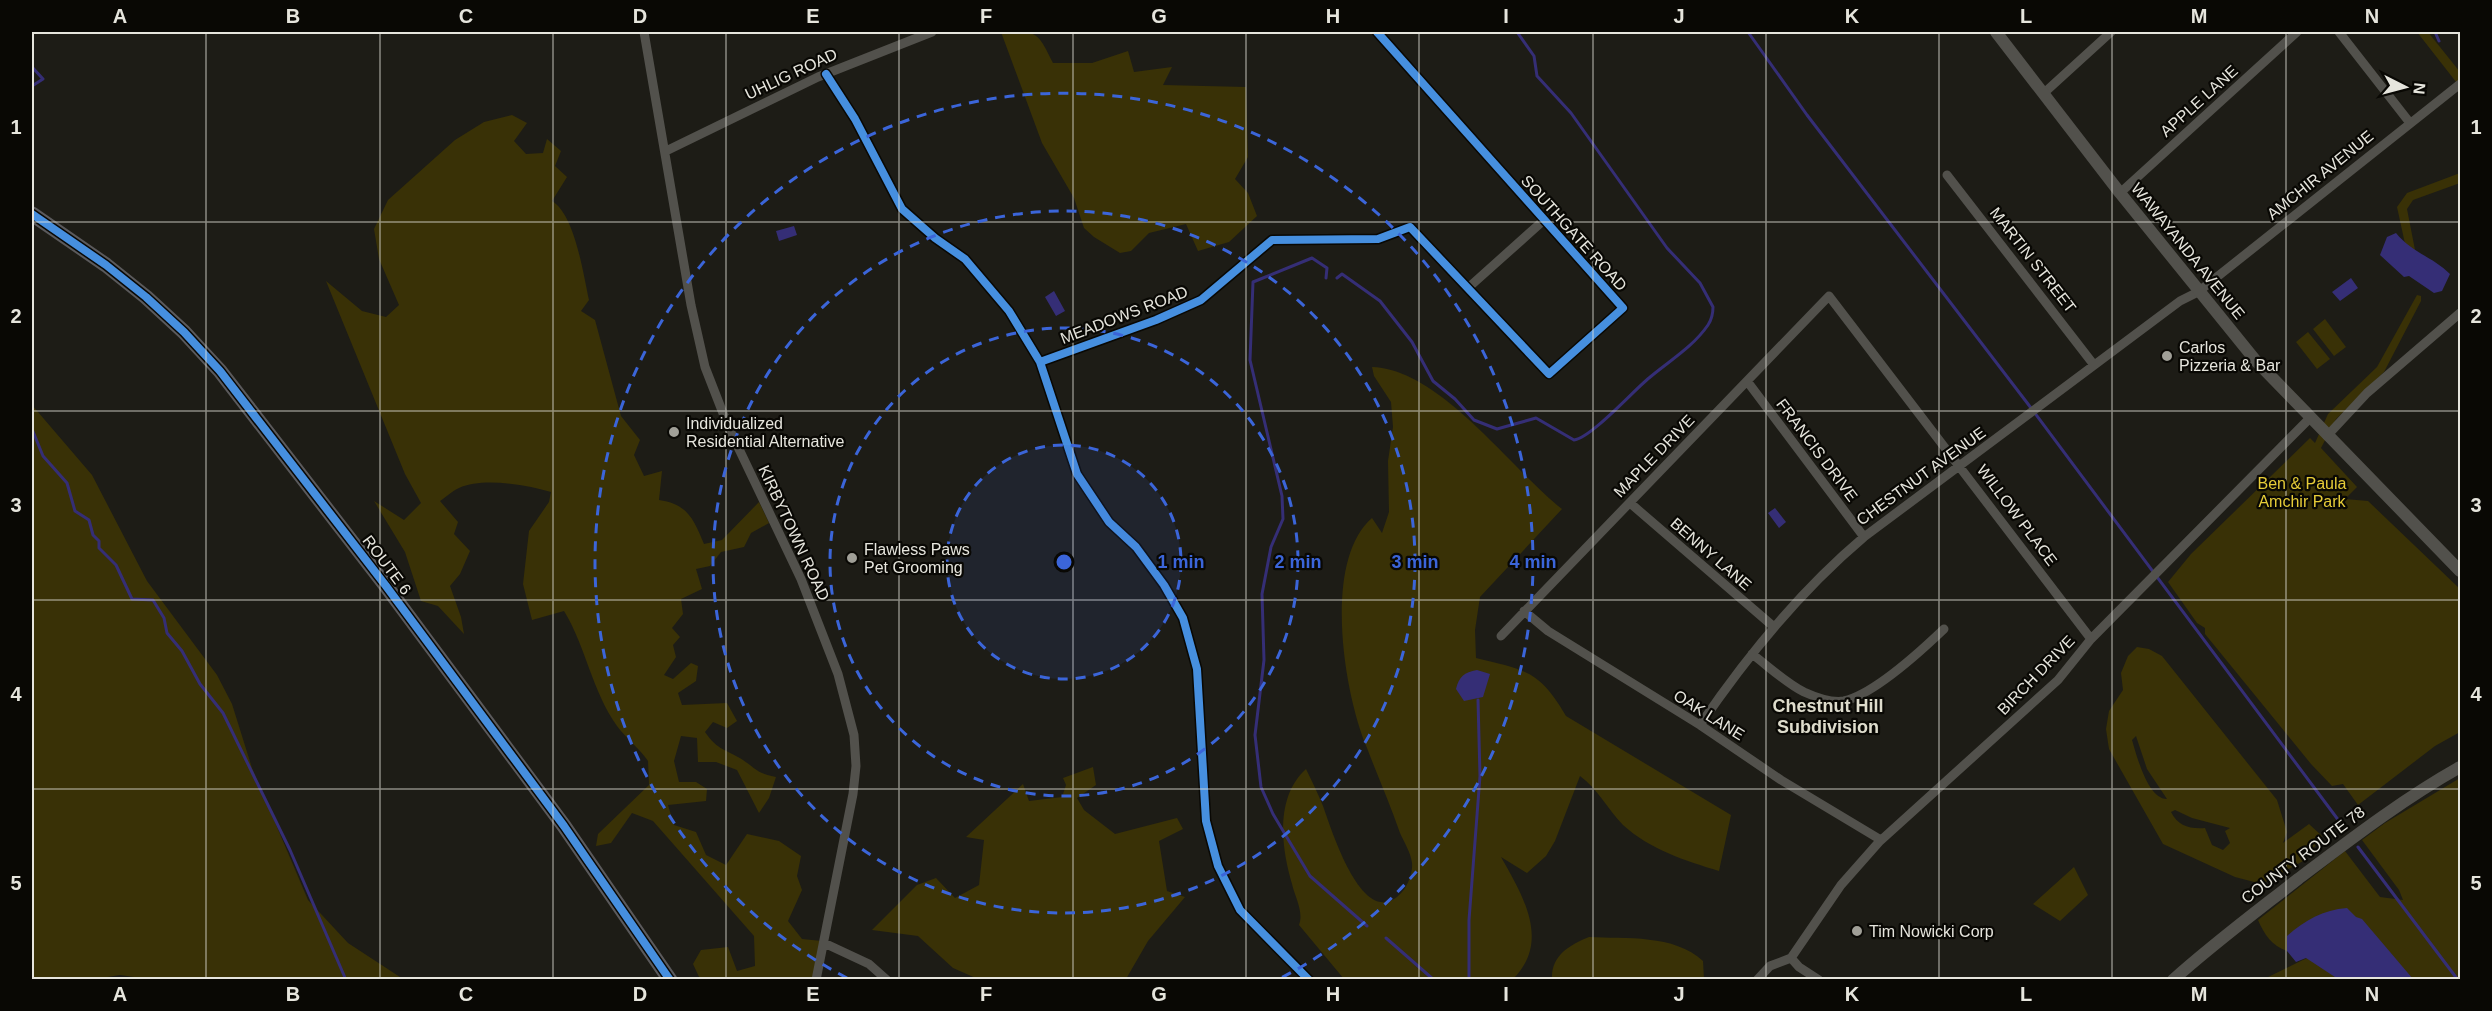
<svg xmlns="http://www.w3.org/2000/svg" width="2492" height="1011" font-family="Helvetica,sans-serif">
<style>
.green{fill:#393106;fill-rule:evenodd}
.water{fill:#352e76}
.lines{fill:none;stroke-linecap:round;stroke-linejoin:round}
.stream{stroke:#352e76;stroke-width:3}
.minor{stroke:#52514c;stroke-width:9}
.tertiary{stroke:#52514c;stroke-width:12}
.primary{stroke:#5b5a5c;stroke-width:15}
.cycleway-casing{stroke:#090804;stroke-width:11}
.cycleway{stroke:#468fdf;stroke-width:8}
.grid{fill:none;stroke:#e6e5dd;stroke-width:1.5;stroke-opacity:0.55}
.ring{fill:none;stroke:#3b65d9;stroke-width:3;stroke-dasharray:10 8}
.poi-dot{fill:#a09f97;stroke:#090804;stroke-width:2}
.labels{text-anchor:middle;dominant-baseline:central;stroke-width:4.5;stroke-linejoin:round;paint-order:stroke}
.street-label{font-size:16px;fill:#e6e5dd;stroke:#090804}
.poi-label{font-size:16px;fill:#e6e5dd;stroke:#090804;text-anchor:start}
.park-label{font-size:16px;fill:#e6cc38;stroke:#090804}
.neighbourhood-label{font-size:18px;font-weight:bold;fill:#dedccc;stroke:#090804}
.centre{fill:#3b65d9;stroke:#090804;stroke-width:3}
.ring-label{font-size:18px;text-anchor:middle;font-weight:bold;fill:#3b65d9;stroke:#090804;stroke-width:4.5;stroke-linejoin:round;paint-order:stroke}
.neatline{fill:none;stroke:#e6e5dd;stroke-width:2}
.grid-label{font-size:20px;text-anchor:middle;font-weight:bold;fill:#e6e5dd}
</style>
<rect width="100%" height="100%" fill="#1d1c16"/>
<!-- green -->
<path class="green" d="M1001,32C1037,31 1037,30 1053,63H1092L1128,51L1134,72L1172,67L1163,85L1246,87L1248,157L1235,179L1248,193L1257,216L1229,242L1198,251L1186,224L1149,233L1131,251L1120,253L1094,237L1084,228L1074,198L1042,143Z
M2417,32H2428L2460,72V87Z
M512,115L527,123L514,141L526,154L543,153L547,139L561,151L555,166L567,177L552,201C575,215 583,273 589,300L581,311L595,320L621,416L640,440L634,455L644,476L662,471L659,500C688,504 694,520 704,544L722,540L759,502L769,523L751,533L744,547L721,552L710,566L696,569L702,589L681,599L683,614L672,628L680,637L673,645L676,657L664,675L673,679L691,663L698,666L696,681L678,693L682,705L727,703L737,721L727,728L713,722L705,732C718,751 726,749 743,760C759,771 755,772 776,777L769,798L759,813L737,770L716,762H698L697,738L681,736L674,761L679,782H696L707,789L706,801L668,805L674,825L696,832L706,855L726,865L747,834L779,841L801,856L797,876L802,890L788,921L802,939L822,941L813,979H700L693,964L701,950L728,947L737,971L755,966L754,936L653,821L632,813L611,843L596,846L598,834L649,785L648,761C639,748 626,738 617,726C592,691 586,647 564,611L532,620L523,584L529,531L549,502L551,492C526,485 483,477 459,488C452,491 446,497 440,501L458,522L454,534L470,551L460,574L450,586L461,617L464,634L438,606L421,601L405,552L374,501L404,520L421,503L405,474L326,281L362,311L386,317L399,305L379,259L374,229L388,200L455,140L484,122Z
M2460,173V183L2413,200L2407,209L2417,260L2409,262L2397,207L2407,193Z
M2417,295L2421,296V301L2384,372L2336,419L2321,448L2357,487L2345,499L2368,501L2460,589V732L2435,746L2358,805L2343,784L2332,786L2311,764L2205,634V628L2197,623L2168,582L2191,554L2310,438L2315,443L2328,414L2377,367Z
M2325,319L2346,347L2334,356L2313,329Z
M2308,332L2330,359L2317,369L2296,342Z
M1372,367C1440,369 1510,468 1562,509L1480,597L1475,630L1476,658C1525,670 1539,670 1566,716L1731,815L1719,871C1686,861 1649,849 1623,825C1608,810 1598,789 1580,776L1555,841L1546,856L1527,873L1501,857C1523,896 1551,941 1513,979H1344L1299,925C1304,912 1295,897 1292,884C1281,847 1275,797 1306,769C1312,781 1318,794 1323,806C1332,831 1364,935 1402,892C1408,885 1413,872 1412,863C1411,853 1404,842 1400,833C1390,804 1378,777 1367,748C1344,694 1322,561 1372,518L1382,533L1389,512L1388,461L1393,427L1391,402L1374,376Z
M32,405L92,475L147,581L217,675L232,704L252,768L308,900L348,943L403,979L155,980L120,975L95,979H32Z
M2137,647L2149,649L2162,656L2277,800L2287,832L2283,843L2309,824L2322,836L2305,860L2262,884L2235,877L2163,844L2109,749L2106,729L2109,711L2123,690L2121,673L2128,656ZM2136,736L2147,769L2167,799C2148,799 2137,757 2132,740ZM2175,810L2192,818L2230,828L2225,831L2230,843L2223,850L2212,845L2205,828C2189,829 2178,826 2171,812Z
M1093,767L1096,785L1077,798L1084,810L1115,834L1177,818L1183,829L1159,841L1167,891L1185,897L1148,941L1126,979H978L953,968L918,936L872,930L917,885L936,878L955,898L979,885L984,840L966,837L1023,784L1029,801L1062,797L1066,785L1063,778Z
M2460,778V979H2264L2313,955L2287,936V951C2272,946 2264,934 2258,920L2345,851L2380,897L2403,900L2399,890L2362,840L2385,823Z
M2074,867L2088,895L2060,921L2033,904Z
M1589,937C1626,939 1674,934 1703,961L1704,979H1552C1551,956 1569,945 1589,937Z"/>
<!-- water -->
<path class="water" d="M794,226L797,235L779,241L776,231Z
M2396,233C2411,252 2433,257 2450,274L2442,291L2434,293L2409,276L2404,277L2380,255L2387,237Z
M2351,278L2358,288L2340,301L2332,292Z
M1054,291L1065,311L1056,316L1045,297Z
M1775,508L1786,522L1779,528L1768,513Z
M1477,670L1490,674L1483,697L1464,701L1456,689C1459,677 1464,672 1477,670Z
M2347,908L2356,917L2362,919L2413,979H2338L2306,958L2296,962L2287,951V936C2305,920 2323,910 2347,908Z"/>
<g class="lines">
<!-- stream -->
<path class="stream" d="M1748,32L1807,115L2028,404L2345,829
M2435,32L2439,41
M32,67L43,79L32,86
M1326,278L1327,268L1312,258L1253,282L1250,360L1282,496L1283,519L1271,547L1262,594L1264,660L1255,735L1261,787L1273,814L1310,876L1367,926
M1337,278L1342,274L1380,301L1412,342L1433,381L1455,399L1474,420L1497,429L1536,418L1574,440C1591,438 1634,390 1649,378C1669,361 1693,347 1708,325C1712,319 1713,314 1713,307L1700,283L1667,248L1571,113L1537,76L1534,56L1517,32
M32,429L43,456L67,483L75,511L89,520L93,535L99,541V548L116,565L132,599L153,600L164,618L167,633L182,651L200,684L223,713L290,850L346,980
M2358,847L2458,980
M1386,938L1434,980
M1469,980V920L1480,776L1478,700"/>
<!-- minor -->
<path class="minor" d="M644,32L691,305L705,367L728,426L801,579L838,674L854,735L856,766L853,794L816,980
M2339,32L2410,123
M826,74L855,119L902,209L935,238L965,259L1009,311L1040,362L1077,474L1109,522L1136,547L1164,585L1183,618L1197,669L1206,821L1218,866L1240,910L1309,980
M2044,93L2111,32
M666,151L818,77L932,32
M1947,175L2094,365
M2120,193L2297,32
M1468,288L1544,220
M1040,362L1156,320L1201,300L1272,240L1378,239L1410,227L1549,374L1623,308L1377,32
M1747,381L1864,537
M2327,436L2367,393L2460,313
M1630,503L1774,627
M1524,611L1548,631L1700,725L1781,780L1881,840
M1501,636L1829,296L2091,639
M1752,654C1768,666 1786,683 1804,692C1815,697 1832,703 1844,701C1874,694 1922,650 1944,629
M1700,725C1747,656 1800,591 1864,537L2180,301L2198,292L2460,84
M824,943L869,964L887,980
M1791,958L1841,885L1879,842L2058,680L2091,639L2310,418
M1791,958L1799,967L1819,980
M1757,980L1770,966L1791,958"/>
<!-- tertiary -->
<path class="tertiary" d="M1996,32L2120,193L2256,361L2460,571
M2173,980C2213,944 2256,912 2298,879C2351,839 2403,799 2460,767"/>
<!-- primary -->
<path class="primary" d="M32,214L106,265L146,297L184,332L220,371L386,586L564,826L670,980"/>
<defs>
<path id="cycleway" d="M826,74L855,119L902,209L935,238L965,259L1009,311L1040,362L1077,474L1109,522L1136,547L1164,585L1183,618L1197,669L1206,821L1218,866L1240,910L1309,980
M32,214L106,265L146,297L184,332L220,371L386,586L564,826L670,980
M1040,362L1156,320L1201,300L1272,240L1378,239L1410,227L1549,374L1623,308L1377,32"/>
</defs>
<!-- cycleway casing -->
<use href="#cycleway" class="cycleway-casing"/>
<!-- cycleway -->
<use href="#cycleway" class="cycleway"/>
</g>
<!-- grid -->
<path class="grid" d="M206,32V980M380,32V980M553,32V980M726,32V980M899,32V980M1073,32V980M1246,32V980M1419,32V980M1593,32V980M1766,32V980M1939,32V980M2112,32V980M2286,32V980M32,222H2460M32,411H2460M32,600H2460M32,789H2460"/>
<!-- distance rings -->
<circle cx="1064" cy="562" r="117" fill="#3b65d9" fill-opacity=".12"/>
<g class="ring">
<circle cx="1064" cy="562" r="117"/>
<circle cx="1064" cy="562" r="234"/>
<circle cx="1064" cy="562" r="351"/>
<path d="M847 978A469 469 0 1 1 1281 978"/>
</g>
<!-- markers -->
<g class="poi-dot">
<circle cx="2167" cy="356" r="6"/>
<circle cx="674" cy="432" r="6"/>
<circle cx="852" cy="558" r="6"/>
<circle cx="1857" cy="931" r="6"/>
</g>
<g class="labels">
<!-- street labels -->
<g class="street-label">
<text transform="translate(791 74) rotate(-25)">UHLIG ROAD</text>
<text transform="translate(2199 101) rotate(-42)">APPLE LANE</text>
<text transform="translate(2320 175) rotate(-39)">AMCHIR AVENUE</text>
<text transform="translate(1574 233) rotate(48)">SOUTHGATE ROAD</text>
<text transform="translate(2188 251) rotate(51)">WAWAYANDA AVENUE</text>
<text transform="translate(2033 260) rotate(52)">MARTIN STREET</text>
<text transform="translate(1124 315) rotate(-21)">MEADOWS ROAD</text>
<text transform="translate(1817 450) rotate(53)">FRANCIS DRIVE</text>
<text transform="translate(1654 456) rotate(-46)">MAPLE DRIVE</text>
<text transform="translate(1921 476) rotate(-36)">CHESTNUT AVENUE</text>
<text transform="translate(2017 515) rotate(53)">WILLOW PLACE</text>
<text transform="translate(794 533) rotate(65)">KIRBYTOWN ROAD</text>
<text transform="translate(1711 554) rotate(41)">BENNY LANE</text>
<text transform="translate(387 565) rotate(53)">ROUTE 6</text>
<text transform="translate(2036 675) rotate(-46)">BIRCH DRIVE</text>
<text transform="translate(1709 715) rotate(32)">OAK LANE</text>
<text transform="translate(2303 855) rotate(-37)">COUNTY ROUTE 78</text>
</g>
<!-- poi labels -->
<g class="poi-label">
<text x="2179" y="347">Carlos<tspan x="2179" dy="18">Pizzeria &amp; Bar</tspan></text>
<text x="686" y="423">Individualized<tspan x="686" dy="18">Residential Alternative</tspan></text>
<text x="864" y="549">Flawless Paws<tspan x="864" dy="18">Pet Grooming</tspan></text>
<text x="1869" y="931">Tim Nowicki Corp</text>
</g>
<!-- park labels -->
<g class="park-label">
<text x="2302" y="483">Ben &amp; Paula<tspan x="2302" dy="18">Amchir Park</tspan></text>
</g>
<!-- neighbourhood labels -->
<g class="neighbourhood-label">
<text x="1828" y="706">Chestnut Hill<tspan x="1828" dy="21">Subdivision</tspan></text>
</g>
</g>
<circle cx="1064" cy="562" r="9" class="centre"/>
<g class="ring-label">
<text x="1181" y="568">1 min</text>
<text x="1298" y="568">2 min</text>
<text x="1415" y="568">3 min</text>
<text x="1533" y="568">4 min</text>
</g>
<!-- border -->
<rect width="2492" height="1011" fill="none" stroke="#090804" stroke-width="66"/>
<!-- north arrow -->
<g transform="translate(2405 87) rotate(96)" stroke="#090804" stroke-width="4.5" paint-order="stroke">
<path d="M0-4.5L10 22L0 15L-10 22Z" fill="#e6e5dd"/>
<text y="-9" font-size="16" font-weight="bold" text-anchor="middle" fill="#e6e5dd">N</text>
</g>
<rect x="33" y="33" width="2426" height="945" class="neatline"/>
<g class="grid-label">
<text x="120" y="23">A</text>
<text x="293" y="23">B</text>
<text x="466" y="23">C</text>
<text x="640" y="23">D</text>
<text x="813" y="23">E</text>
<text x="986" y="23">F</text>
<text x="1159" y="23">G</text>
<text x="1333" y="23">H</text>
<text x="1506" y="23">I</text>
<text x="1679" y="23">J</text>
<text x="1852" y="23">K</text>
<text x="2026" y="23">L</text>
<text x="2199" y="23">M</text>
<text x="2372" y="23">N</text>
<text x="16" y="134">1</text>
<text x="2476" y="134">1</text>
<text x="16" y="323">2</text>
<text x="2476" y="323">2</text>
<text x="16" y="512">3</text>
<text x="2476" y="512">3</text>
<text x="16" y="701">4</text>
<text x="2476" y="701">4</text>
<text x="16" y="890">5</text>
<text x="2476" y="890">5</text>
<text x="120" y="1001">A</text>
<text x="293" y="1001">B</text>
<text x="466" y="1001">C</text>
<text x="640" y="1001">D</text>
<text x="813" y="1001">E</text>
<text x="986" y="1001">F</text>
<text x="1159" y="1001">G</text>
<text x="1333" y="1001">H</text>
<text x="1506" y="1001">I</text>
<text x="1679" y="1001">J</text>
<text x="1852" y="1001">K</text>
<text x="2026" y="1001">L</text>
<text x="2199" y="1001">M</text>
<text x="2372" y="1001">N</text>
</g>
</svg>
